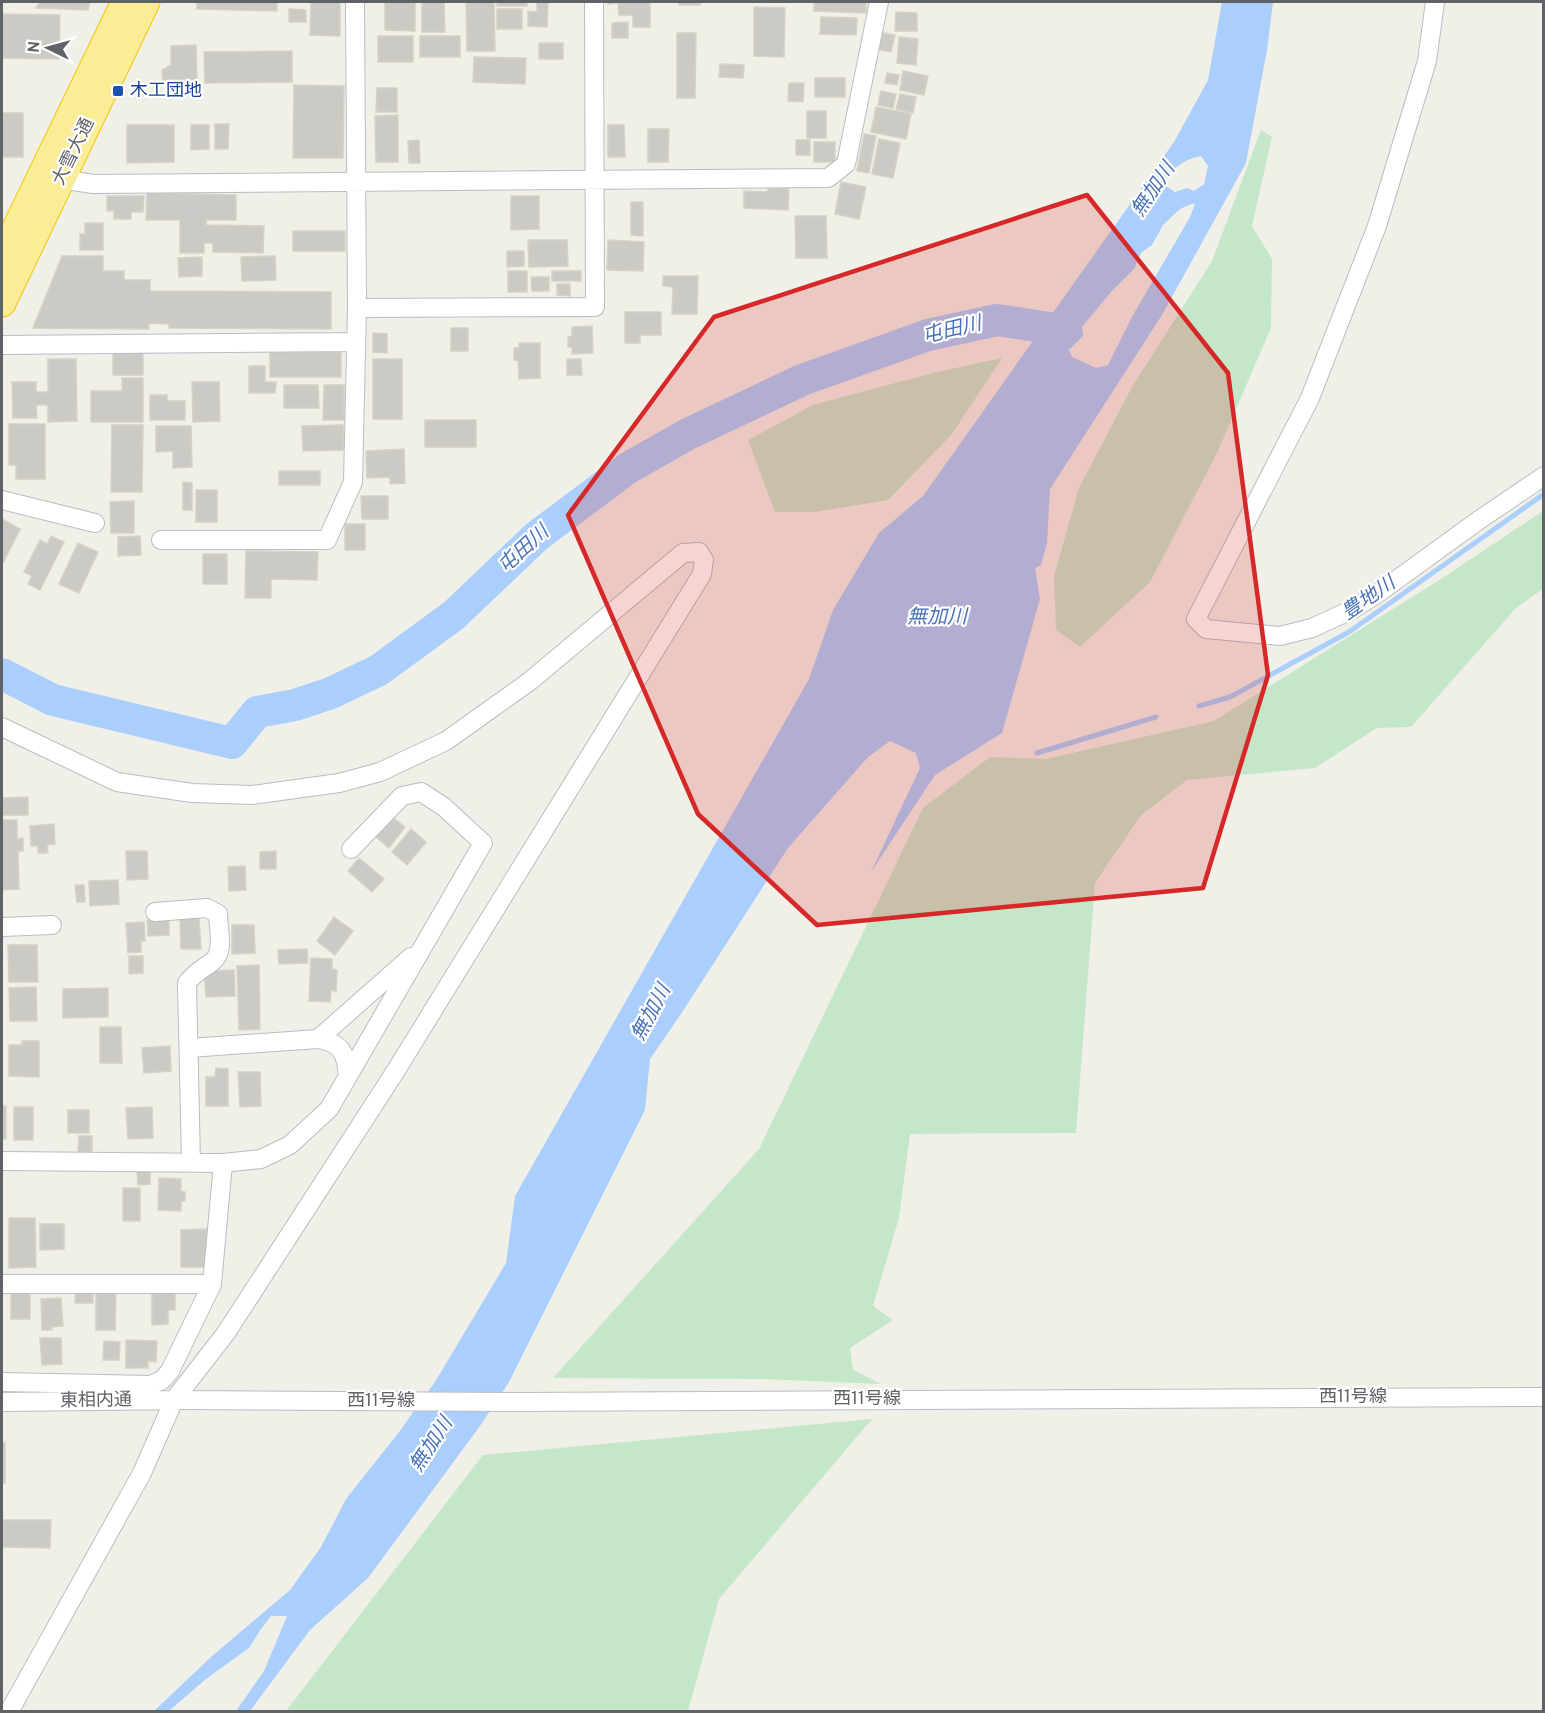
<svg xmlns="http://www.w3.org/2000/svg" width="1545" height="1713" font-family="Overpass,'Noto Sans JP',sans-serif">
<style>
.green{fill:#c5e7c9}
.water{fill:#abcffd;fill-rule:evenodd}
.lines{fill:none;stroke-linecap:round;stroke-linejoin:round}
.stream{stroke:#abcffd;stroke-width:5}
.river{stroke:#abcffd;stroke-width:32}
.building{fill:#cccac4;stroke:#d5d2c6;stroke-width:1.5}
.minor-casing{stroke:#babcc1;stroke-width:20}
.highway-casing{stroke:#f3c606;stroke-width:29}
.minor{stroke:#fff;stroke-width:18}
.highway{stroke:#fbed95;stroke-width:27}
.marked{fill:#d62828;fill-opacity:0.2;stroke:#d62828;stroke-width:4.5;stroke-linejoin:round}
.transit-dot{fill:#1a4fb4;stroke:#fff;stroke-width:2}
.labels{text-anchor:middle;dominant-baseline:central;stroke-width:4.5;stroke-linejoin:round;paint-order:stroke}
.transit-label{font-size:18px;fill:#164399;stroke:#fff;text-anchor:start}
.street-label{font-size:18px;fill:#5f6267;stroke:#fff}
.water-label{font-size:20px;font-style:italic;fill:#4972b9;stroke:#fff}
</style>
<rect width="100%" height="100%" fill="#f1f0e8"/>
<!-- green -->
<path class="green" d="M1261,130L1272,137L1252,226L1272,259L1271,328L1217,453L1150,582L1080,647L1056,630L1054,576L1079,488L1132,387L1212,261Z
M1002,358L952,434L888,500L815,512H775L748,440L813,405L933,373Z
M1543,511V589L1516,608L1411,727L1377,728L1315,768L1187,780L1141,815L1095,883L1076,1133L910,1134L899,1218L873,1306L893,1320L850,1348L853,1370L881,1384L760,1379L553,1378L759,1149L923,808L990,757L1046,759L1214,721L1441,579Z
M872,1419L719,1599L688,1711H286L483,1455Z"/>
<!-- water -->
<path class="water" d="M1222,2H1273L1267,50L1246,163L1162,315L1050,489L1047,543L1041,565L1035,568L1040,599L1002,733L935,775L871,872L920,768L916,753L890,741L868,757L788,848L681,1014L650,1059L645,1110L509,1382L480,1426L368,1578L310,1630L250,1711H236L264,1671L287,1616H271L261,1629L249,1648L206,1679L169,1711L153,1712L211,1657L290,1590L321,1547L346,1499L399,1432L435,1382L506,1263L515,1196L809,679L833,610L879,533L923,496L1174,142L1208,80ZM1201,156L1208,166L1204,184L1194,191L1187,188L1175,192L1163,184C1173,168 1182,160 1201,156ZM1191,204H1195L1190,217L1133,315L1108,365L1096,368L1072,357L1069,350L1083,336L1082,327L1111,292L1134,269L1141,253L1152,245L1163,225L1180,209Z"/>
<g class="lines">
<!-- stream -->
<path class="stream" d="M1199,706L1230,697L1349,632L1544,494
M1037,753L1156,717"/>
<!-- river -->
<path class="river" d="M2,674L53,700L232,743L257,712L295,705L331,693L379,670L454,615L537,536L628,468L688,434L802,380L928,335L997,320L1064,330"/>
</g>
<!-- building -->
<path class="building" d="M40,2H90L88,10L36,8Z
M197,2H277V11L197,9Z
M311,2H340V36L310,35Z
M385,2H415V31L385,30Z
M422,2H444L445,32H422Z
M466,2H494L495,51H467Z
M497,2H527V6H497Z
M537,2H548L547,27L528,26V11L537,12Z
M608,2H650V27H633V15H619L618,3L608,4Z
M679,2H700V5H679Z
M814,2H866V13L814,11Z
M754,7L785,8L784,57L754,56Z
M289,9L306,10V22H289Z
M497,9H522V29H497Z
M896,12L917,13V31H895Z
M2,14L60,15L59,59L2,58Z
M821,17L857,18L856,35L820,34Z
M628,22V38H612V23Z
M879,32L895,35L891,52L875,49Z
M677,33H696L695,98H677Z
M378,36H413V62H378Z
M420,36H460V57H420Z
M899,37L918,39L916,65L897,63Z
M539,43H563V59H539Z
M196,45L197,82L163,83L162,70L171,65V46Z
M292,51V82L205,83L204,52Z
M474,57L526,58L525,84L473,82Z
M720,64L744,65L743,78L719,77Z
M903,71L928,76L924,95L900,90Z
M887,73L899,75L897,85L885,83Z
M815,78H845V97H815Z
M789,83H804L803,102L788,101Z
M294,85L344,86L343,158H293Z
M377,88H397V112H376Z
M881,91L896,94L893,108L878,105Z
M900,94L916,97L913,113L896,109Z
M876,107L911,114L906,139L871,132Z
M807,111H826V138H807Z
M2,113H23V157H2Z
M398,115V162H376L375,116Z
M215,124H229L228,149H215Z
M127,125H174V162L127,163Z
M191,125H209V149L191,150Z
M608,125H624L625,157H608Z
M648,129H669L668,162H648Z
M864,134L876,136L869,173L857,171Z
M879,139L900,143L893,178L872,174Z
M419,140L420,163H409L408,141Z
M796,140H810V155H796Z
M814,142H835V162H814Z
M841,182L866,187L859,219L835,214Z
M768,188L789,189L788,210L744,208V191L768,192Z
M147,193L236,195V220H206V225L264,226L263,253L213,252V243H204V253H180V220H146Z
M107,196H144L143,212H131V219H114V211H107Z
M511,196H539V229L511,230Z
M631,202H643V236L631,235Z
M795,216H826L827,258H796Z
M85,223H103V250H80V234H85Z
M293,231H345V251H293Z
M528,240H567L568,266L529,267Z
M608,240L644,242L643,271L607,270Z
M507,251H524V266L507,267Z
M62,256H103V271H124V280H150V291L331,292V329L169,328V324L149,323V329L33,328Z
M275,256L276,280L242,281L241,257Z
M202,257V276L179,277L178,258Z
M508,271H527V292H508Z
M552,271H581V281H552Z
M663,276H698L697,314H672L673,287L663,286Z
M531,277H549V291H532Z
M557,284H570V296L557,295Z
M625,312H661V335H640V343H625Z
M592,326L593,353L572,354V347H568V337L572,336V327Z
M451,328H468V351H451Z
M373,333L387,334V353L373,352Z
M519,343H540V378L519,379L518,360H514V348H519Z
M113,352H143V375H113Z
M270,352H341V377H270Z
M48,359H76L77,421L48,422V405H36L37,418H13L12,382H36V392H48Z
M373,359H402V419H373Z
M567,359H581L582,375H567Z
M249,366H265V382H276L275,393H249Z
M122,378H143V422H91V391H122Z
M192,382H219L220,421L193,422Z
M284,385H318L319,408H284Z
M324,385H344V420H323Z
M150,395H167V401H185V420H150Z
M425,420H476V447H425Z
M9,424H45V479H16V465H9Z
M112,425H143L142,492H111Z
M343,425L344,450L303,451L302,426Z
M156,426H191L192,467L173,468V451L156,452Z
M404,449L405,483L390,484V477L367,478L366,451Z
M279,471H320V485H279Z
M183,482L192,483V510H183Z
M196,490H217V522H196Z
M361,496H388V519H362Z
M134,501V533H111L110,502Z
M2,519L20,529L2,565Z
M345,524H365V550H345Z
M51,536L64,542L40,590L28,584L32,576L24,572L40,540L47,544Z
M140,536L141,555L118,556V537Z
M78,543L98,552L79,593L59,584Z
M246,551L318,552L317,580L271,579V598H245Z
M203,554H227V584H203Z
M28,797V815H2V798Z
M392,817L405,827L389,848L376,837Z
M2,820H17V839L23,838V851H18L19,889L2,890Z
M54,824L55,844L47,845L48,853H38V846H31L30,826Z
M411,829L426,842L407,865L392,852Z
M126,851H147L148,879L127,880Z
M276,851V869H260V852Z
M359,858L384,879L372,892L348,871Z
M245,866L246,890L229,891L228,867Z
M118,880L119,904L90,906L89,881Z
M75,885H84L85,902H77Z
M334,917L353,931L335,955L317,941Z
M199,918L201,949H181L180,919Z
M169,919V935L148,936L147,920Z
M144,922L145,941H141V952L128,953L126,923Z
M232,925H254L255,953L232,954Z
M8,945H37L38,982H9Z
M307,949L308,963L279,964L278,950Z
M129,956H143V973L129,974Z
M311,958L332,959V969L337,970L336,991L331,990L330,1002L309,1001Z
M259,965L260,1029L239,1030L237,966Z
M234,970L235,996L206,997L204,971Z
M36,987L37,1021H10L9,988Z
M108,988V1017L63,1018V989Z
M100,1027H121L122,1063H100Z
M22,1041H39V1077L9,1076V1045H22Z
M170,1046L171,1071L144,1073L142,1048Z
M216,1068L228,1069V1106H206V1077H215Z
M238,1072H260L261,1106L240,1107Z
M2,1106H6V1139H2Z
M14,1107H33V1140H14Z
M152,1107L153,1138L128,1139L126,1108Z
M68,1110H89V1133H68Z
M79,1136H92V1152H78Z
M137,1170H150V1184L138,1185Z
M159,1178L181,1179V1191L185,1192V1201H181V1211L158,1210Z
M123,1188H140V1221H123Z
M9,1218H35L36,1267L9,1268Z
M40,1224H64V1249L40,1250Z
M207,1229V1267H181V1230Z
M76,1288H93V1303H75Z
M11,1289H30V1319H11Z
M152,1290H175V1310H168V1324L152,1325Z
M96,1292H116L115,1330H96Z
M61,1298L63,1326L51,1327L52,1330H42L41,1299Z
M40,1338H61L62,1364L42,1365Z
M126,1340L157,1341L156,1362L148,1361V1368H126Z
M104,1341L120,1342L119,1360H103Z
M2,1443H5V1483H2Z
M3,1520H51L50,1548L3,1547Z"/>
<g class="lines">
<defs>
<path id="minor" d="M1435,2L1427,61L1377,226L1310,398L1196,619L1206,629L1280,636L1312,628L1351,610L1377,594L1479,520L1544,476
M61,179L93,184L828,178L846,164L879,2
M357,308L595,307L594,2
M2,345L355,342
M2,500L95,523
M161,540H327L353,482L357,308L355,2
M2,727L117,782L192,793L252,795L339,783L380,772L446,741L530,681L683,553L699,552L704,560L702,574L395,1072L226,1333L174,1400L142,1473L9,1712
M155,912L207,908L218,914C218,928 225,952 213,961C202,970 196,971 187,983L191,1163
M2,927L52,925
M318,1039C342,1043 346,1053 348,1076
M189,1048L318,1039L411,957
M2,1161L223,1163L261,1159L290,1145L329,1109L483,843L444,807L421,792L402,796L351,849
M2,1284H212
M2,1382L151,1385L162,1380L170,1371L212,1284L223,1163
M2,1402L191,1400L516,1402L1544,1397"/>
<path id="highway" d="M2,257L125,2
M2,303L146,2"/>
</defs>
<!-- minor casing -->
<use href="#minor" class="minor-casing"/>
<!-- highway casing -->
<use href="#highway" class="highway-casing"/>
<!-- minor -->
<use href="#minor" class="minor"/>
<!-- highway -->
<use href="#highway" class="highway"/>
</g>
<!-- marked area -->
<path class="marked" d="M1087,195L1228,373L1268,675L1203,888L817,925L698,814L568,515L714,317Z"/>
<!-- markers -->
<rect class="transit-dot" x="112" y="85" width="12" height="12" rx="3"/>
<g class="labels">
<!-- transit labels -->
<g class="transit-label">
<text x="130" y="91">木工団地</text>
</g>
<!-- street labels -->
<g class="street-label">
<text transform="translate(74 152) rotate(-64)">大雪大通</text>
<text x="1353" y="1397">西11号線</text>
<text x="867" y="1399">西11号線</text>
<text transform="translate(96 1401) rotate(-1)">東相内通</text>
<text x="381" y="1401">西11号線</text>
</g>
<!-- water labels -->
<g class="water-label">
<text transform="translate(1154 190) rotate(-56)">無加川</text>
<text transform="translate(952 331) rotate(-13)">屯田川</text>
<text transform="translate(524 550) rotate(-42)">屯田川</text>
<text transform="translate(1369 599) rotate(-35)">豊地川</text>
<text x="937" y="618">無加川</text>
<text transform="translate(652 1013) rotate(-62)">無加川</text>
<text transform="translate(432 1445) rotate(-57)">無加川</text>
</g>
</g>
<!-- border -->
<rect width="1545" height="1713" fill="none" stroke="#5f6267" stroke-width="6"/>
<!-- north arrow -->
<g transform="translate(48 48) rotate(275)" stroke="#ffffff" stroke-width="4.5" paint-order="stroke">
<path d="M0-4.5L10 22L0 15L-10 22Z" fill="#5f6267"/>
<text y="-9" font-size="16" font-weight="bold" text-anchor="middle" fill="#5f6267">N</text>
</g>
</svg>
